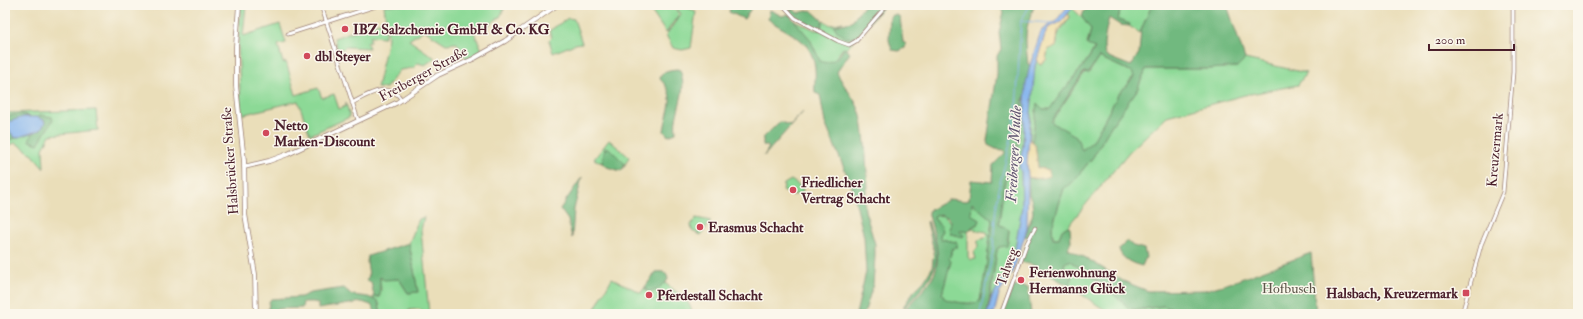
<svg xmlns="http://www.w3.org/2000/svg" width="1583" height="319" font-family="'IM FELL Double Pica',serif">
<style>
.green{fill:#8cd996;stroke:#6b7c60}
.forest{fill:#71b97f;stroke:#5e6c55;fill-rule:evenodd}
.sand{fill:#eeda9e;stroke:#9c7c64}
.water{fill:#82b3ee;stroke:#66698c}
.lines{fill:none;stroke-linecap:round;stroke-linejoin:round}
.stream{stroke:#82b3ee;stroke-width:1}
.street-casing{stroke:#9a7e72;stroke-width:4.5}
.secondary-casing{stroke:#9a7e72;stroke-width:5.5}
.street{stroke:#fff;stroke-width:3}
.secondary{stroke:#fff;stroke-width:4}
.poi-dot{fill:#d1495b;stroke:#fbf7ec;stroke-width:1.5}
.labels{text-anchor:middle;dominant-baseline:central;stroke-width:3;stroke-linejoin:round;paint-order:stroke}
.poi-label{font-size:14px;font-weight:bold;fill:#4a1f2b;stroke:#fbf7ec;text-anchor:start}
.street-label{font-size:14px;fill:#4a1f2b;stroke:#fbf7ec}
.park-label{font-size:14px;fill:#5e574b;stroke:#fbf7ec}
.water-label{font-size:15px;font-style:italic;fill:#5e536f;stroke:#fbf7ec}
</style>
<rect width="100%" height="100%" fill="#fbf7ec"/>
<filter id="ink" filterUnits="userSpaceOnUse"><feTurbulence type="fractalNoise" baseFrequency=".025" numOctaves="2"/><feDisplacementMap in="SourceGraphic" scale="8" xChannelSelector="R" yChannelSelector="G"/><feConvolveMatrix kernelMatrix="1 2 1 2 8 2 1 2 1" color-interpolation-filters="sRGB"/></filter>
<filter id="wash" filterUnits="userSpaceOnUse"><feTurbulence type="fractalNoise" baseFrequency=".012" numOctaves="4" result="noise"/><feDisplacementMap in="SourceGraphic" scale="16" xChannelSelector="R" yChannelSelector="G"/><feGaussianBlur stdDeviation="0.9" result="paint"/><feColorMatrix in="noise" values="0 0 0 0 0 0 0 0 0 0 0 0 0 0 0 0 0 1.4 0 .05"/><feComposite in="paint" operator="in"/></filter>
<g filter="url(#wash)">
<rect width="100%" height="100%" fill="#eadeb9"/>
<!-- green -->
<path class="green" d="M241,5H246L243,36L280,24L286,43L278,45L283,63L286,62L296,95L318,88L322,98L334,94L339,109L346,106V103L350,117L310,135L298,101L241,115L238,45Z
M384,5H506L500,17L485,27L479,25L473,30L483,52L467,60L457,43L446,44L424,30L409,40L435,58L425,65L418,63L413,68L400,70L386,88H377L388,38Z
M647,5H672L679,14L666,33Z
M674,5H686L688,8L696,11L691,48L682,50L673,48L666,35L681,14Z
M1121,5H1152L1140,33L1129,26L1130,24L1118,20Z
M1072,8C1079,15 1087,21 1091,30L1087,43L1095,47C1083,70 1063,88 1050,110L1043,109L1037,104L1032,142L1030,139V134L1033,75L1037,59L1040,65L1046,60L1048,49L1057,44C1056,31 1064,28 1070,17L1068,14Z
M568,18L574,19L582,43L575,44L553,53L549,40L552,37L549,31Z
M385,20V37L370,36V42L367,43L369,48L346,47L338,51L334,38Z
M794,20L815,30H820L823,21L831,25L843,22L838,24L846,38L857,37L846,49L843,48L833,61L823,63L817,59Z
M1099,57L1132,72L1134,76L1118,95L1093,141L1082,150L1051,122L1085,72L1089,73Z
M1245,59L1306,73L1298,85L1245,95L1167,116L1129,152L1068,226L1062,230L1059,238H1053L1052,227L1064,188L1071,184L1093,157L1111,126L1137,90L1146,69H1209L1237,67Z
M1025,97L1023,145L1019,167L1021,171L1022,206L1015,250L1009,268L992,297L989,309L997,250L999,247L1008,243L1009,230L999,224C1000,208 1002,191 1007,175C1010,163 1018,152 1019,140C1021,130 1019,104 1025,97Z
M96,110L98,130L50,135L43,149L44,168L32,154L16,143L5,146V113Z
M609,140L629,157L625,165L611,150L603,156L602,163L594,159Z
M791,180L803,188L802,194L792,195L783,191L784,184Z
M972,203H974L992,220L986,268L980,301C974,306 951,302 944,299L942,294L951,261L949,259L955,242L941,239L940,235L943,231L941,225L934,219L935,215L944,216L960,232L961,229L968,232V257L970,260L976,259L974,252L978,247V240L985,238L988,235L987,232L970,229L979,223L980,220L970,214Z
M424,217L421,230L429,314H424L420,309L409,310V314H381L379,303L373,298L374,296L379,297L381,289L379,278L399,279L408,293L418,292L409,243L419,219Z
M696,218L711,221L701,235L692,231L691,225Z
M1066,261H1070L1137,310L1163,306L1188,314H1111L1069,286L1072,279L1064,266Z
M612,278L641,293L645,287L646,291L664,282C674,292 691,298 692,314H592Z"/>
<!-- forest -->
<path class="forest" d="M731,5H747L752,7L744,19L729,12Z
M788,5L798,13L811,10L823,21L820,30L791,14Z
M865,5H885L857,37L846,38L837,31L834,26L851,22Z
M992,5H1035C1024,29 1025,38 1028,64L1030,65L1025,97L1023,99L1019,141L1004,184L999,224L1009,230L1007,246L999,247L997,250L987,314H901C910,303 921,293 930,282C945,261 933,233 928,211L950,199L965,201L969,200L971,180L992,182L993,165L1005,153L1004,150L996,149L988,145L987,141L997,74V56L1001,49L999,32L1004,12L1001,9L992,7ZM972,203L992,220L986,268L980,301C974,306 951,302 944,298L942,294L951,261L949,259L953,248L957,247L958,244L956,242L941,239L940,235L943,231L941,225L934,219L935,215C942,214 949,216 951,223L949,229L951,234L963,237L964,235L960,232L961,230L968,232L972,227L979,223L980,220L971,214Z
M1092,5H1121L1118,20L1130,24L1129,26L1120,25L1109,18C1107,26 1100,51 1107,56C1114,60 1124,63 1131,66L1139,53L1141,30L1152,5H1227L1245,59L1237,67L1209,69H1146L1137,90L1111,126L1093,157L1071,184L1064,188L1052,227L1053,238H1059L1062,230L1068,226L1070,228L1071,241L1068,249L1088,259L1123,281L1148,291L1205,290L1230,283L1311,253L1316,314H1188L1163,306L1137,310L1129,308L1097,280L1070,261L1066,262L1064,264L1066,272L1071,275L1072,279L1069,286L1037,268V266L1021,262L1029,238L1025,236L1033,213L1032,201L1029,195L1028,177L1035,179L1049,170L1038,168L1035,144L1032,142L1037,103L1043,109H1050C1063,88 1083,70 1095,48L1087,45L1091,30L1082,17L1084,11ZM1099,57L1132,72L1134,77L1118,95L1093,141L1082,150L1076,136L1051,122L1084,72L1088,73Z
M770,10L782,16L789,14L810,39L820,61C830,66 839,57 844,48L850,53L837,72C843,87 857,99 861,116C866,138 866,164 868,187L864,197L865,211L875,244V256L873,285L864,314H856L866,272L864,237L852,187L825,123L820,95L815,93C814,85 816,77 815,68C811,37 789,35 768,19Z
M893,15H896L900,17L903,42L906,44L905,48L899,51L892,50L889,40L890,17Z
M677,69L680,70C687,88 679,102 676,120C675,124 676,128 676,133L668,136L664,131C667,109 678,97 660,79C662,70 669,70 677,69Z
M803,112L764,156L769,147L763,145V138L777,124L780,122L790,125Z
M23,114L30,117H23L11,134L16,138L10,140L6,139L5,116Z
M40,115L52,117L53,120L38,144L29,141L32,133L40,130L45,123L44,120L37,117Z
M605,148H609L624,163L625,165L621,171L607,167L602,163Z
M582,177L574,209L572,238L568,220L560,209Z
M928,221C930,230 934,237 936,246C942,272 919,291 904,308L903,307L914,291L924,281L932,268L934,251L927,222Z
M1127,241L1133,246L1144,249L1146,257L1142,266C1133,264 1121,259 1119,249Z
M409,243L418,292L408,293L399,279L384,280L380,277V295L379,297L374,296L371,282L366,280L369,276L367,262L368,256Z
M656,272C662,271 667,272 668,279L665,284L664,283L657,290L648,292L645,287Z
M1014,286L1028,287L1031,314H1002Z
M344,288L352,295L368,297L378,301L381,314H377L371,305L362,302L318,309V304L314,302H303L302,308L277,309L270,313L268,312L269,302L271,299L301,297L310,293Z"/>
<!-- sand -->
<path class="sand" d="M1068,14L1070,17L1058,31L1056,47L1048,49L1046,60L1040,65L1037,59L1046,31C1052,23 1061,24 1068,14Z
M1029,139L1035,144L1038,168L1049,170V176C1042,179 1035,179 1028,177L1027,162Z"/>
<!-- water -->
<path class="water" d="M1069,5H1075L1061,22L1049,27L1046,31L1035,66L1027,162L1028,177L1027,229L1013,272L999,294L994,314H987L992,297L1009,268L1015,250L1022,206L1021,172L1019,167L1023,145L1026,83L1030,65L1041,31L1051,23L1055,22Z
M23,117H37L44,120L45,123L40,130L16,138C11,134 7,129 8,122Z"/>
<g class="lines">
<!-- stream -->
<path class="stream" d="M1021,21L1052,23
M980,314L993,250L995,216L1000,183L1010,144L1016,112L1021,21L1030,5"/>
</g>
</g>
<g filter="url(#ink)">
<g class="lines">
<defs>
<path id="street" d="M321,5L358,120
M783,5L795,18L838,41L849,45L856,41L887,5
M288,34L379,5
M352,103C367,95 389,80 402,100
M1001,314L1027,243L1035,228
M1462,314L1481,245L1503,192L1513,72V5"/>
<path id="secondary" d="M239,5L236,46V86L244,161L245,214L255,274L256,314
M244,167L269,161L288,154L398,102L438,75L473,59L505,41L557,5"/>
</defs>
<!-- street casing -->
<use href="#street" class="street-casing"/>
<!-- secondary casing -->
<use href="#secondary" class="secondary-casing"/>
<!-- street -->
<use href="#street" class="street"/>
<!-- secondary -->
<use href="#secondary" class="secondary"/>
</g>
</g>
<!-- markers -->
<g class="poi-dot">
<circle cx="345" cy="29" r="4"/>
<circle cx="307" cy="56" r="4"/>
<circle cx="266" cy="133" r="4"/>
<circle cx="793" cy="190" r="4"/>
<circle cx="700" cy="227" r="4"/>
<circle cx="1021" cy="280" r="4"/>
<rect x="1462" y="289" width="8" height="8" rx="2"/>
<circle cx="649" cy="295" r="4"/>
</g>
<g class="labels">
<!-- poi labels -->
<g class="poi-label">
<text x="353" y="29">IBZ Salzchemie GmbH &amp; Co. KG</text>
<text x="315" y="56">dbl Steyer</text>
<text x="274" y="125">Netto<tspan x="274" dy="16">Marken-Discount</tspan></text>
<text x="801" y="182">Friedlicher<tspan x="801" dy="16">Vertrag Schacht</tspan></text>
<text x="708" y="227">Erasmus Schacht</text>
<text x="1029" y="272">Ferienwohnung<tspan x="1029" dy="16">Hermanns Glück</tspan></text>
<text x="1458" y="293" text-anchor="end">Halsbach, Kreuzermark</text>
<text x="657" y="295">Pferdestall Schacht</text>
</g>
<!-- street labels -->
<g class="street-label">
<text transform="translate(423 74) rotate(-29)">Freiberger Straße</text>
<text transform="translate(1495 150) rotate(-85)">Kreuzermark</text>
<text transform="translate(230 161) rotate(-94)">Halsbrücker Straße</text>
<text transform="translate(1007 267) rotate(-71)">Talweg</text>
</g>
<!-- park labels -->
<g class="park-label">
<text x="1289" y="288">Hofbusch</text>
</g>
<!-- water labels -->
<g class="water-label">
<text transform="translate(1014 154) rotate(-87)">Freiberger Mulde</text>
</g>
</g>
<!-- margin -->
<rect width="1583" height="319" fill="none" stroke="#fbf7ec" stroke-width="20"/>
<!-- scale -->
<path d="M1429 44v6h85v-6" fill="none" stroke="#4a1f2b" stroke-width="2"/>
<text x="1435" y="44" font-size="12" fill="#4a1f2b" stroke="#fbf7ec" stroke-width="3" paint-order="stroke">200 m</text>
</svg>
